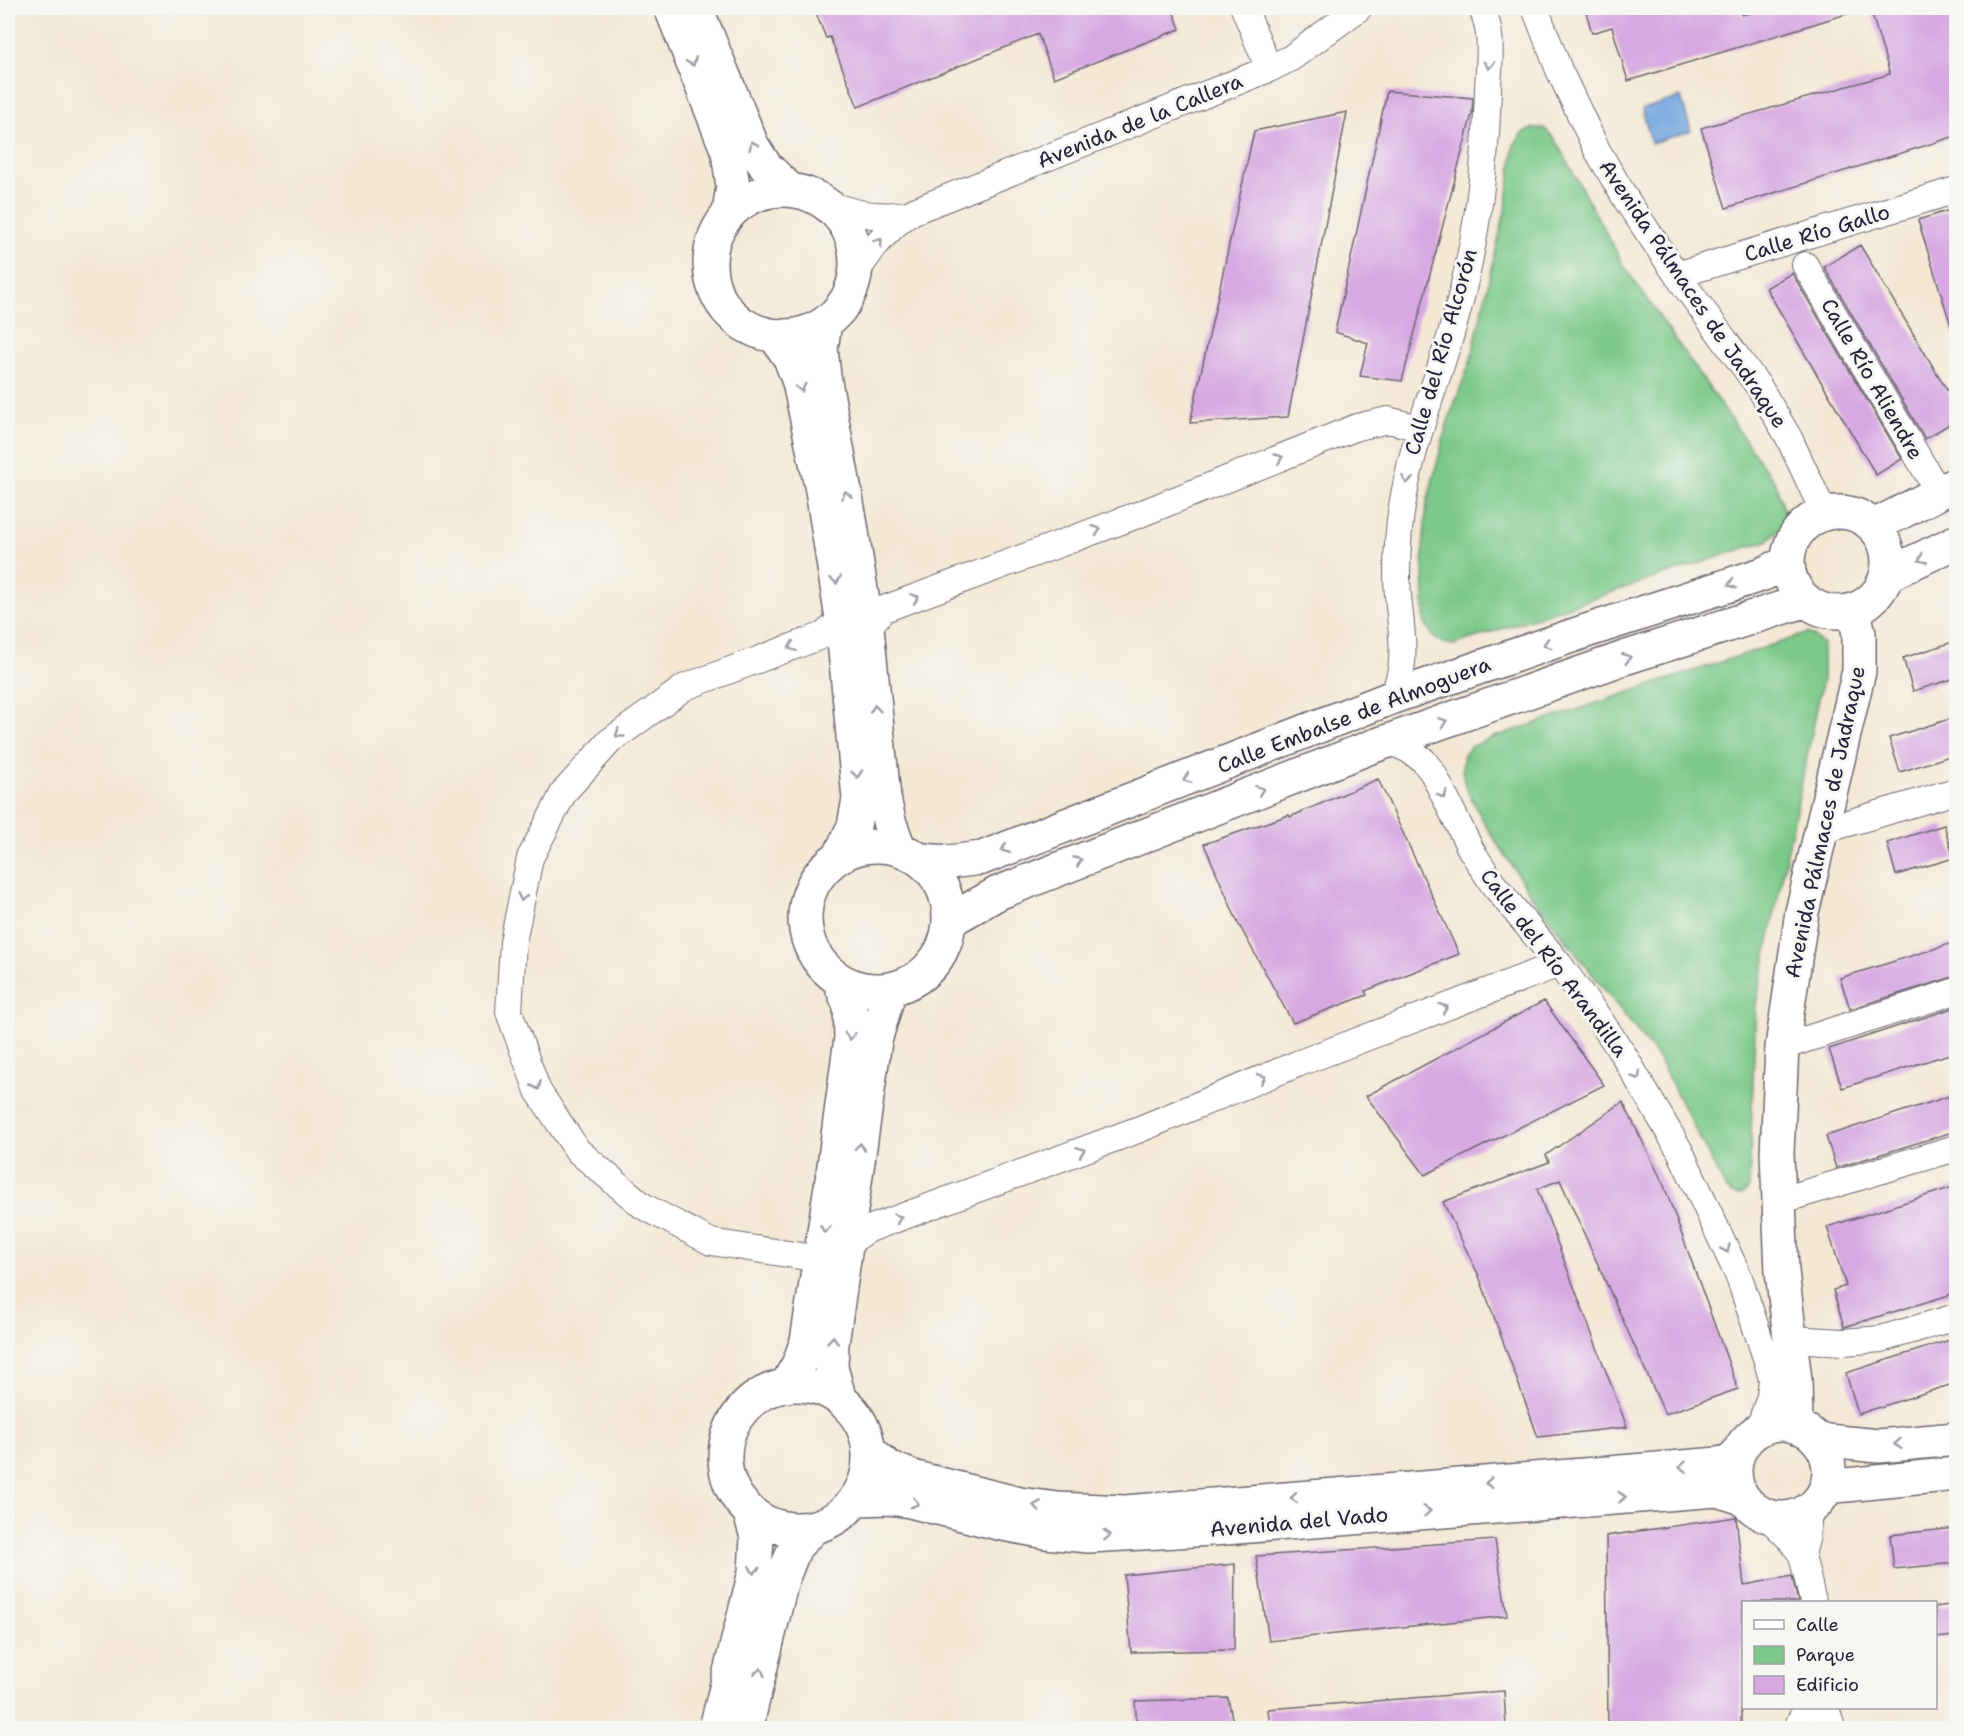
<svg xmlns="http://www.w3.org/2000/svg" width="1964" height="1736" font-family="'Shantell Sans',sans-serif">
<style>
.green{fill:#7cc989;stroke:#4f7662;stroke-width:1.5}
.water{fill:#72a5de;stroke:#4a648c;stroke-width:1.5}
.building{fill:#d7a8e2}
.lines{fill:none;stroke-linecap:round;stroke-linejoin:round}
.street-casing{stroke:#6c6771;stroke-width:28}
.secondary-casing{stroke:#6c6771;stroke-width:36}
.street{stroke:#fff;stroke-width:26}
.secondary{stroke:#fff;stroke-width:33}
.oneway{stroke:#9c9ca7}
.labels{text-anchor:middle;dominant-baseline:central;stroke-width:6;stroke-linejoin:round;paint-order:stroke}
.street-label{font-size:21px;fill:#22223b;stroke:#f6f6f2}
</style>
<rect width="100%" height="100%" fill="#f6f6f2"/>
<filter id="ink" filterUnits="userSpaceOnUse"><feTurbulence type="fractalNoise" baseFrequency=".0167" numOctaves="2"/><feDisplacementMap in="SourceGraphic" scale="12" xChannelSelector="R" yChannelSelector="G"/><feConvolveMatrix kernelMatrix="1 2 1 2 8 2 1 2 1" color-interpolation-filters="sRGB"/></filter>
<filter id="wash" filterUnits="userSpaceOnUse"><feTurbulence type="fractalNoise" baseFrequency=".008" numOctaves="4" result="noise"/><feDisplacementMap in="SourceGraphic" scale="24" xChannelSelector="R" yChannelSelector="G"/><feGaussianBlur stdDeviation="1.35" result="paint"/><feColorMatrix in="noise" values="0 0 0 0 0 0 0 0 0 0 0 0 0 0 0 0 0 1.4 0 .05"/><feComposite in="paint" operator="in"/></filter>
<g filter="url(#wash)">
<rect width="100%" height="100%" fill="#f4e8d5"/>
<!-- green -->
<path class="green" d="M1534,128H1544L1555,139L1624,266L1776,484L1786,516L1780,528L1769,540L1453,645L1443,643L1433,637L1424,622L1423,549L1427,503L1447,424L1471,359L1507,202L1514,145L1522,133Z
M1808,633L1815,637L1823,644V679L1756,1004L1749,1187C1743,1198 1734,1198 1726,1189L1658,1058L1533,898L1486,826L1465,786L1462,770L1463,757L1470,747L1494,737Z"/>
<!-- water -->
<path class="water" d="M1681,97L1691,131L1651,143L1642,109Z"/>
<g id="blocks">
<!-- building -->
<path class="building" d="M814,8H1172L1180,29L1054,78L1038,34L858,107L830,37L826,38Z
M1585,8H1741L1742,15L1768,8H1853V12L1628,81L1612,27L1592,33Z
M1870,8H1956V136L1726,208L1701,128L1890,74Z
M1387,91L1473,98L1472,114L1402,381L1360,376L1368,343L1335,332Z
M1347,112L1288,417L1190,423L1254,131Z
M1953,209L1956,220V332H1953L1918,220Z
M1860,245L1956,405V420L1925,439L1824,267Z
M1792,273L1902,459L1876,475L1766,288Z
M1956,641V678L1913,691L1903,658Z
M1956,717V754L1900,772L1889,738Z
M1378,779L1459,954L1365,991L1367,995L1293,1023L1238,923L1204,844L1289,815L1290,817Z
M1944,825L1954,858L1896,875L1887,843Z
M1956,942V976L1850,1009L1840,978Z
M1544,1001L1604,1085L1425,1175L1366,1096Z
M1956,1007V1052L1842,1088L1829,1049Z
M1956,1094V1131L1836,1168L1826,1136Z
M1623,1102L1663,1183L1738,1389L1665,1414L1560,1180L1537,1189L1627,1427L1538,1437L1479,1276L1443,1202L1549,1162L1546,1155Z
M1956,1186V1293L1844,1327L1833,1290L1846,1286L1827,1227Z
M1956,1338V1383L1858,1414L1846,1373Z
M1736,1517L1744,1585L1792,1576L1798,1602H1743V1692L1741,1693V1728H1608L1606,1536Z
M1956,1528V1563L1894,1569L1890,1535Z
M1495,1540L1507,1616L1269,1641L1256,1556Z
M1235,1564L1234,1650L1131,1652L1124,1575Z
M1956,1604V1636L1935,1638V1607Z
M1504,1691L1506,1728H1270L1268,1709Z
M1228,1698L1234,1728H1137L1135,1701Z"/>
</g>
</g>
<g filter="url(#ink)">
<use href="#blocks" fill-opacity="0" stroke="#6c6771" stroke-width="1.5"/>
<g class="lines">
<defs>
<path id="street" d="M1244,8L1269,69
M1535,8L1559,70L1597,150L1627,201L1677,275L1759,387L1789,438L1824,513
M827,203C854,215 880,218 909,214
M1805,265L1939,493
M1677,275L1956,190
M854,276C869,252 889,225 914,211L1269,69L1291,58L1359,8
M867,628L884,609L1140,514L1357,427L1388,420L1420,428
M1393,697C1395,690 1398,683 1400,675C1407,643 1397,608 1397,576C1397,547 1399,518 1405,490C1415,436 1435,386 1451,334C1475,254 1486,171 1488,88C1489,63 1494,30 1481,8
M1390,741L1409,750L1423,760L1433,773L1471,850L1493,884L1559,964L1600,1020L1623,1054L1680,1151L1739,1277L1766,1358L1772,1379L1770,1396L1762,1420L1752,1436
M1821,831L1956,791
M1782,1047L1956,991
M1779,1201L1956,1148
M846,1244L869,1229L1140,1129L1297,1064L1559,964
M820,1265L807,1257L711,1242L643,1206L578,1151L538,1091L509,1012L513,942L530,858L564,792L610,741L685,687L824,635L842,619
M1791,1339L1843,1342L1881,1339L1956,1317
M1768,1517L1791,1540L1802,1555L1807,1535L1809,1510
M1802,1555L1813,1602
M1826,1708L1832,1728
M1797,1728L1806,1708"/>
<path id="secondary" d="M671,8L728,152L733,186L729,213
M696,8L752,145L766,167L790,190
M710 263a73 73 0 1 1 146 0a73 73 0 1 1-146 0Z
M825,323L821,349L824,376L850,519L867,628L884,798L889,821L899,848
M775,336L790,358L799,382L822,490L842,619L859,799L854,826L840,855
M1788 562a50 50 0 1 1 100 0a50 50 0 1 1-100 0Z
M1874,526L1956,484
M1887,575L1956,542
M805 918a72 72 0 1 1 144 0a72 72 0 1 1-144 0Z
M921,860L949,862L982,858L1393,697L1586,631L1763,574L1786,563
M949,921L998,893L1371,747L1624,658L1804,601
M725 1457a72 72 0 1 1 144 0a72 72 0 1 1-144 0Z
M786,1386L799,1363L807,1341L833,1173L851,1038L850,1006L839,980
M839,1397L831,1367L832,1344L875,1041L890,989
M1735 1471a47 47 0 1 1 94 0a47 47 0 1 1-94 0Z
M1796,1427L1795,1380L1782,1271L1777,1153L1782,1047L1802,912L1859,671V634L1854,611
M1817,1440L1879,1446L1956,1439
M870,1451L888,1467L916,1478L975,1493L1020,1504L1058,1509L1125,1512L1719,1464L1729,1461L1738,1454
M1826,1487L1956,1474
M857,1499L889,1498L910,1501L998,1523L1046,1532L1089,1536L1212,1529L1717,1490L1743,1498
M716,1728L755,1572L757,1537L750,1513
M746,1728L782,1580L795,1547L812,1529"/>
</defs>
<!-- street casing -->
<use href="#street" class="street-casing"/>
<!-- secondary casing -->
<use href="#secondary" class="secondary-casing"/>
<!-- street -->
<use href="#street" class="street"/>
<!-- secondary -->
<use href="#secondary" class="secondary"/>
</g>
<!-- one-way arrows -->
<defs><path id="oneway-chevron" d="M-2-3.5L2.5 0L-2 3.5" fill="none" stroke-width="1.6" stroke-linecap="round" stroke-linejoin="round" transform="scale(1.5)"/></defs>
<g class="oneway">
<use href="#oneway-chevron" transform="translate(692 62) rotate(68)"/>
<use href="#oneway-chevron" transform="translate(1489 65) rotate(92)"/>
<use href="#oneway-chevron" transform="translate(753 145) rotate(-116)"/>
<use href="#oneway-chevron" transform="translate(879 242) rotate(-49)"/>
<use href="#oneway-chevron" transform="translate(801 388) rotate(76)"/>
<use href="#oneway-chevron" transform="translate(1279 458) rotate(-22)"/>
<use href="#oneway-chevron" transform="translate(1407 480) rotate(101)"/>
<use href="#oneway-chevron" transform="translate(846 495) rotate(-101)"/>
<use href="#oneway-chevron" transform="translate(1097 530) rotate(-20)"/>
<use href="#oneway-chevron" transform="translate(1922 559) rotate(154)"/>
<use href="#oneway-chevron" transform="translate(836 580) rotate(81)"/>
<use href="#oneway-chevron" transform="translate(1732 584) rotate(162)"/>
<use href="#oneway-chevron" transform="translate(915 598) rotate(-20)"/>
<use href="#oneway-chevron" transform="translate(1547 644) rotate(162)"/>
<use href="#oneway-chevron" transform="translate(792 647) rotate(159)"/>
<use href="#oneway-chevron" transform="translate(1627 658) rotate(-18)"/>
<use href="#oneway-chevron" transform="translate(875 709) rotate(-96)"/>
<use href="#oneway-chevron" transform="translate(1443 722) rotate(-20)"/>
<use href="#oneway-chevron" transform="translate(619 734) rotate(144)"/>
<use href="#oneway-chevron" transform="translate(857 774) rotate(85)"/>
<use href="#oneway-chevron" transform="translate(1187 779) rotate(159)"/>
<use href="#oneway-chevron" transform="translate(1260 790) rotate(-21)"/>
<use href="#oneway-chevron" transform="translate(1443 795) rotate(65)"/>
<use href="#oneway-chevron" transform="translate(1005 849) rotate(159)"/>
<use href="#oneway-chevron" transform="translate(1078 861) rotate(-21)"/>
<use href="#oneway-chevron" transform="translate(522 897) rotate(102)"/>
<use href="#oneway-chevron" transform="translate(1444 1008) rotate(-21)"/>
<use href="#oneway-chevron" transform="translate(850 1036) rotate(92)"/>
<use href="#oneway-chevron" transform="translate(1637 1076) rotate(59)"/>
<use href="#oneway-chevron" transform="translate(1262 1078) rotate(-22)"/>
<use href="#oneway-chevron" transform="translate(537 1086) rotate(66)"/>
<use href="#oneway-chevron" transform="translate(860 1147) rotate(-82)"/>
<use href="#oneway-chevron" transform="translate(1081 1151) rotate(-20)"/>
<use href="#oneway-chevron" transform="translate(898 1218) rotate(-20)"/>
<use href="#oneway-chevron" transform="translate(825 1229) rotate(98)"/>
<use href="#oneway-chevron" transform="translate(1726 1249) rotate(66)"/>
<use href="#oneway-chevron" transform="translate(833 1340) rotate(-84)"/>
<use href="#oneway-chevron" transform="translate(1898 1444) rotate(175)"/>
<use href="#oneway-chevron" transform="translate(1683 1467) rotate(175)"/>
<use href="#oneway-chevron" transform="translate(1489 1483) rotate(175)"/>
<use href="#oneway-chevron" transform="translate(1622 1497) rotate(-4)"/>
<use href="#oneway-chevron" transform="translate(1294 1498) rotate(175)"/>
<use href="#oneway-chevron" transform="translate(915 1503) rotate(13)"/>
<use href="#oneway-chevron" transform="translate(1037 1506) rotate(-172)"/>
<use href="#oneway-chevron" transform="translate(1427 1511) rotate(-5)"/>
<use href="#oneway-chevron" transform="translate(1107 1535) rotate(-3)"/>
<use href="#oneway-chevron" transform="translate(754 1570) rotate(98)"/>
<use href="#oneway-chevron" transform="translate(760 1672) rotate(-77)"/>
</g>
</g>
<g class="labels">
<!-- street labels -->
<g class="street-label">
<text transform="translate(1140 121) rotate(-22)">Avenida de la Callera</text>
<text transform="translate(1817 233) rotate(-17)">Calle Río Gallo</text>
<text transform="translate(1693 294) rotate(56)">Avenida Pálmaces de Jadraque</text>
<text transform="translate(1441 352) rotate(-74)">Calle del Río Alcorón</text>
<text transform="translate(1872 379) rotate(60)">Calle Río Aliendre</text>
<text transform="translate(1354 715) rotate(-21)">Calle Embalse de Almoguera</text>
<text transform="translate(1825 822) rotate(-78)">Avenida Pálmaces de Jadraque</text>
<text transform="translate(1554 963) rotate(53)">Calle del Río Arandilla</text>
<text transform="translate(1299 1522) rotate(-5)">Avenida del Vado</text>
</g>
</g>
<!-- margin -->
<rect width="1964" height="1736" fill="none" stroke="#f6f6f2" stroke-width="30"/>
<!-- legend -->
<rect x="1742" y="1601" width="195" height="108" fill="#f6f6f2" stroke="#a1a1a9" stroke-width="1.5"/>
<rect x="1754" y="1620" width="30" height="9" fill="#ffffff" stroke="#a1a1a9" stroke-width="1.5"/>
<text x="1796" y="1631" font-size="18" fill="#22223b">Calle</text>
<rect x="1754" y="1646" width="30" height="18" fill="#7cc989" stroke="#a1a1a9" stroke-width="1.5"/>
<text x="1796" y="1661" font-size="18" fill="#22223b">Parque</text>
<rect x="1754" y="1676" width="30" height="18" fill="#d7a8e2" stroke="#a1a1a9" stroke-width="1.5"/>
<text x="1796" y="1691" font-size="18" fill="#22223b">Edificio</text>
</svg>
